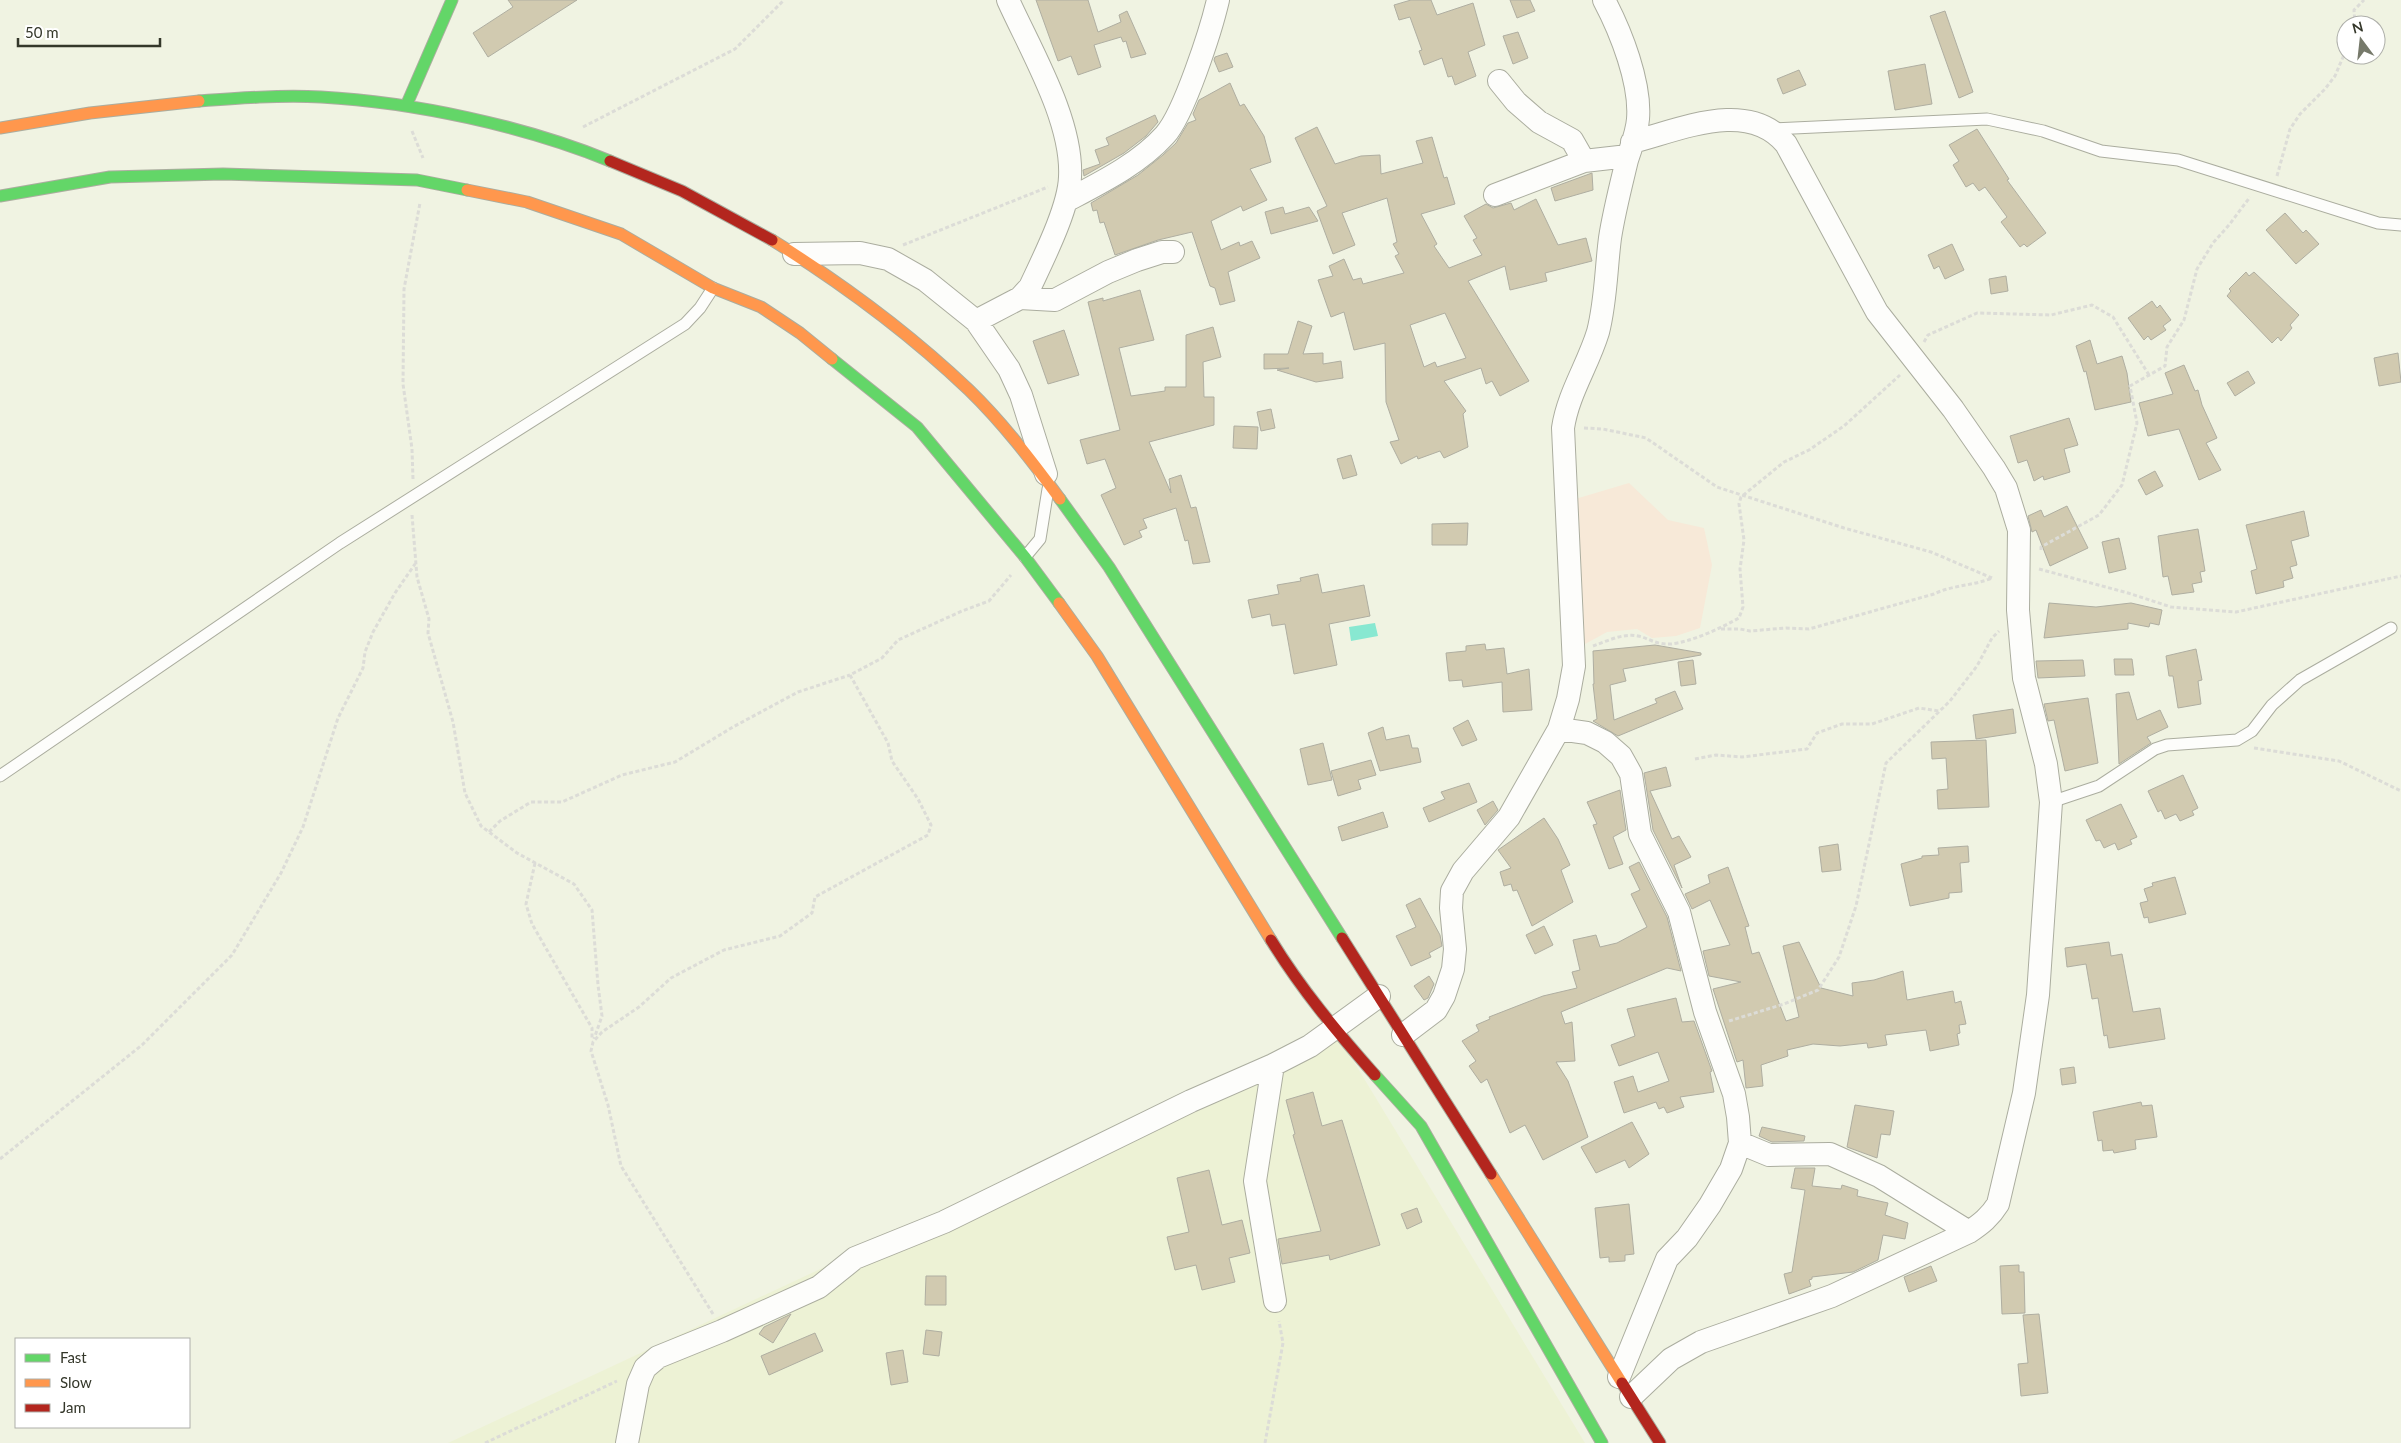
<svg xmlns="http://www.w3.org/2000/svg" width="2401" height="1443" font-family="Lato,sans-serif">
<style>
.built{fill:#edf2d5}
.green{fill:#f7e9d8}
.water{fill:#88e8d1}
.building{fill:#d1cab0;stroke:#afaea1;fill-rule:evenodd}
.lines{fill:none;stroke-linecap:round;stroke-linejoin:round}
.lane-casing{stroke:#abad9f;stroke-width:13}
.street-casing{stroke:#abad9f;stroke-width:24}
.fast-casing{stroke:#abad9f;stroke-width:13}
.slow-casing{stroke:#abad9f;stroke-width:13}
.jam-casing{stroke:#abad9f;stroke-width:13}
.path{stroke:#dcdcd7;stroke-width:3;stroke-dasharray:4 2.5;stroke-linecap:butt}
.lane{stroke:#fdfdfb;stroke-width:11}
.street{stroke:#fdfdfb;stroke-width:22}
.fast{stroke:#63d668;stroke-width:11}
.slow{stroke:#ff974d;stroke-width:11}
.jam{stroke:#b3261e;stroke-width:11}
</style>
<rect width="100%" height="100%" fill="#f0f3e2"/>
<!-- built -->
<path class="built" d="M1334,1029L1585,1443H448Z"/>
<!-- green -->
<path class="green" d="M1629,483L1668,520L1704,528L1712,565L1700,628L1676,636L1652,638L1637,629L1607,632L1576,649L1572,500Z"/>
<!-- water -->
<path class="water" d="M1375,623L1378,636L1351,641L1349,627Z"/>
<!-- building -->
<path class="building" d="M508,0H577L488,57L473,33L513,7Z
M1036,0H1088L1098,32L1121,22L1119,15L1127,11L1146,54L1131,58L1126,41L1123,42L1121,37L1094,45L1101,67L1078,75L1071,56L1058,61Z
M1411,0H1431L1437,15L1473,3L1485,45L1468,52L1476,76L1455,85L1452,76L1448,77L1442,58L1424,65L1419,51L1422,50L1410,17L1399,20L1394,5Z
M1510,0H1530L1535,11L1517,18Z
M1945,11L1973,92L1959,98L1930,16Z
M1518,32L1528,58L1513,64L1503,36Z
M1227,53L1233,67L1219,72L1214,60L1215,57Z
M1925,64L1932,104L1895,110L1888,71Z
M1799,70L1806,85L1783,94L1777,79Z
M1230,83L1240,106L1244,104L1264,136L1271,162L1250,169L1267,200L1243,211L1241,206L1211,221L1221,250L1239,242L1240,246L1252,241L1260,258L1228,272L1235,301L1220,305L1215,288L1210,286L1192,232L1158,240L1115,255L1104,222L1100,223L1097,210L1093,211L1091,203L1138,175L1163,155L1176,143L1188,123L1196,120L1193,114L1199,100Z
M1155,115L1158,122L1146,136L1124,153L1084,176L1083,170L1100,164L1095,150L1109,145L1106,138Z
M1317,127L1335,164L1361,156L1380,155L1381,174L1423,163L1416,141L1432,137L1444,178L1447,177L1455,204L1421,214L1437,244L1434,246L1449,268L1482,255L1473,240L1477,238L1464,216L1486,204L1493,208L1511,203L1514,210L1536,199L1558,245L1586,238L1592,261L1545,273L1547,281L1510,290L1505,266L1468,281L1529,381L1500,396L1492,381L1486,384L1481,368L1444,381L1466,411L1463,414L1468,447L1444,458L1440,451L1418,459L1417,456L1401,464L1390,442L1399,440L1386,402L1385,343L1354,350L1344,312L1331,317L1318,280L1333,276L1329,266L1344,259L1353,280L1361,278L1363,284L1404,273L1395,256L1399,254L1393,244L1397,242L1387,198L1342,213L1355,245L1333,254L1317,211L1327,206L1295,138ZM1445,313L1466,358L1437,367L1435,362L1424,367L1410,325Z
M1977,129L2009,179L2007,180L2046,233L2027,247L2024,244L2020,247L2001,222L2007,217L1985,187L1979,191L1973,183L1966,187L1953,165L1959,161L1949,145Z
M1592,173L1593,190L1555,201L1551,188Z
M1283,207L1285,214L1309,207L1318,221L1271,234L1265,212Z
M2285,213L2303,233L2306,230L2319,244L2296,264L2266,230Z
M1952,244L1964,270L1945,279L1939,266L1934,269L1928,255Z
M2246,272L2249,276L2254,272L2299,315L2290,325L2292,328L2281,341L2278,337L2272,343L2227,296L2231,291L2229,289Z
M2006,276L2008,291L1991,294L1989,279Z
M1140,290L1154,340L1119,348L1131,396L1165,391V387H1186V335L1213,327L1221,357L1203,362L1204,397H1214V425L1149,442L1171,493L1169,479L1181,475L1191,508L1196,507L1210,562L1193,564L1188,540L1185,541L1176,508L1143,519L1147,528L1139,531L1142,537L1124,545L1101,495L1116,488L1105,459L1087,464L1080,440L1120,430L1088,302L1103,298V301Z
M2152,301L2157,308L2160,305L2171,320L2163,326L2166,330L2151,340L2148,336L2144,340L2128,318Z
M1298,321L1312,326L1303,354L1323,353V364L1341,361L1343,378L1316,382L1277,370L1289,368L1264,369V354H1288Z
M1064,330L1079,375L1048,384L1033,341Z
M2090,340L2097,364L2122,356L2127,373L2131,402L2095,410L2086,371L2084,372L2076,346Z
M2398,353L2401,382L2379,386L2374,358Z
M2184,365L2195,391L2198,390L2202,405L2217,438L2206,443L2221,470L2199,480L2179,429L2148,436L2139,403L2173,394L2165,373Z
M2248,371L2255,383L2235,396L2227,383Z
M1271,409L1275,428L1261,431L1257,412Z
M2069,418L2078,445L2064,449L2070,472L2044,480L2043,476L2034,481L2027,460L2018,463L2010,436Z
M1234,426L1258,427L1257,449L1233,448Z
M1351,455L1357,475L1343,479L1337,459Z
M2155,471L2163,486L2146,495L2138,480Z
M2067,506L2088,548L2050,566L2036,530L2032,532L2028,516L2041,510L2044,517Z
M2304,511L2309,536L2291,541L2297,565L2290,567L2293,578L2283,581L2284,587L2256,594L2251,571L2257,569L2246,525Z
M1468,523L1467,545H1432V524Z
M2198,529L2205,571L2200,572L2202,582L2192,584L2194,592L2172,595L2168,576L2163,577L2158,536Z
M2119,538L2126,569L2109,573L2102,542Z
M1318,574L1322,593L1364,585L1370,616L1329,624L1337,665L1294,674L1285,624L1272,626L1270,614L1252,618L1248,600L1279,594L1277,585L1301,581L1300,578Z
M2049,603L2096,607L2131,603L2162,610L2159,625L2150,623L2149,627L2128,623V629L2044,638Z
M1485,644L1486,650L1504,648L1507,674L1529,669L1532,710L1503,712L1502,682L1463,687L1462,680L1449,681L1446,653L1466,651V646Z
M1655,645L1701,653V655L1623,669L1626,681L1610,685L1614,720L1657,703L1655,699L1675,691L1683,709L1618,736L1593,721L1597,719L1593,684H1594L1593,651Z
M2196,649L2202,680L2198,681L2201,704L2178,708L2173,676H2169L2166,656Z
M2114,659H2132L2134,675H2115Z
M1693,660L1696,684L1681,686L1678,662Z
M2083,660L2085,676L2038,678L2036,661Z
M2129,692L2137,720L2160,710L2168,727L2147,737L2151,743L2119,764L2116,694Z
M2088,698L2098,763L2065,771L2054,720L2048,721L2044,704Z
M2013,709L2016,733L1976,739L1973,715Z
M1468,720L1477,740L1462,746L1453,728Z
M1383,727L1386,740L1409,735L1412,748H1418L1421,762L1380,771L1368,733Z
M1986,740L1989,807L1938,809L1937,790L1948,789L1946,758L1932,759L1931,742Z
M1323,743L1332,780L1308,785L1300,749Z
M1371,760L1376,775L1358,780L1361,789L1338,796L1331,771Z
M1666,767L1671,786L1650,791L1672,839L1679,836L1691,857L1674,865L1682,888L1653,830L1644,773Z
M2183,775L2198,808L2192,811L2194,815L2180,821L2176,814L2165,819L2161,810L2158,812L2148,791Z
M1469,783L1477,802L1429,822L1423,808L1445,799L1441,792Z
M1620,790L1626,830L1613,837L1623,864L1609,869L1593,825L1597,824L1587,802Z
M1493,801L1498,810L1485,825L1477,810Z
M2121,804L2137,837L2130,840L2132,844L2118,850L2115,843L2104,848L2100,840L2096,841L2086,820Z
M1383,812L1388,827L1342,841L1338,827Z
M1544,818L1558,839L1570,865L1561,870L1573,902L1532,926L1517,890L1513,891L1511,884L1504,886L1500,872L1511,868L1498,850Z
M1838,844L1841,870L1822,872L1819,847Z
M1968,846L1969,862L1960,863L1962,892L1949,893V898L1910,906L1901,864L1922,858V856L1939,855L1938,848Z
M1639,862L1667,917L1681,971L1667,968L1561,1012L1565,1024L1572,1022L1575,1061L1556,1062L1568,1081L1588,1137L1543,1160L1525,1125L1510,1133L1487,1079L1481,1083L1469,1066L1476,1061L1462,1041L1479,1031L1476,1025L1490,1019L1489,1017L1543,996L1577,988L1572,972L1580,970L1573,940L1596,935L1600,947L1617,943L1647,927L1631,894L1640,890L1629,867Z
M1728,867L1749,926L1745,927L1752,954L1759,952L1786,1021L1799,1017L1783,946L1799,942L1821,988L1853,996L1852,983L1874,980L1903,971L1907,1000L1953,991L1955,1003L1961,1001L1966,1024L1959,1025L1960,1033L1957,1034L1959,1045L1930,1051L1926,1030L1885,1035L1887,1045L1868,1048L1867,1043L1840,1046L1813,1044L1787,1050L1788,1056L1761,1065L1763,1086L1746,1088L1743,1060L1737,1062L1713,989L1741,982L1709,976L1703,951L1730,945L1710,900L1692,909L1685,894L1710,883L1708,875Z
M2175,877L2186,914L2149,923L2148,917L2144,918L2140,903L2148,901L2144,889L2153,886L2152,883Z
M1420,898L1440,935L1442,946L1429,953L1431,957L1411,966L1396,936L1416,927L1406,905Z
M1544,926L1553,945L1535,954L1526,935Z
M2109,942L2111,956L2122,954L2133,1012L2160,1008L2165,1039L2109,1048L2107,1035L2104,1036L2098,998L2092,999L2086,964L2067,967L2065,948Z
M1429,976L1434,984L1428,998L1424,1000L1414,986Z
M1676,998L1682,1022L1694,1021L1712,1071L1710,1072L1714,1092L1680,1097L1684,1107L1667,1113L1664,1107L1659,1109L1656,1102L1624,1113L1614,1082L1633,1076L1638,1092L1669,1081L1658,1052L1619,1066L1611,1045L1635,1036L1627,1009Z
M2074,1067L2076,1083L2062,1085L2060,1069Z
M1313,1092L1322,1126L1342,1120L1380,1245L1330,1260L1329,1255L1282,1264L1278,1239L1321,1231L1293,1135L1295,1134L1286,1100Z
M2141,1102L2142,1106L2152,1105L2157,1137L2135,1140L2136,1149L2114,1153L2113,1150L2103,1151L2102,1140L2098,1141L2093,1112Z
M1855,1105L1894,1111L1890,1135L1881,1134L1877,1158L1847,1147Z
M1632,1122L1649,1154L1629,1168L1625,1160L1596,1173L1581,1147Z
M1762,1127L1805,1136L1804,1141L1772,1142L1759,1136Z
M1795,1168H1815L1812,1186L1841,1189L1842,1185L1858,1190L1857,1196L1888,1203L1885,1215L1908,1223L1905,1239L1883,1235L1878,1260L1853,1272L1812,1277V1279L1809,1280L1811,1286L1789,1294L1784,1274L1792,1272L1805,1190L1791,1188Z
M1209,1170L1222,1225L1242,1220L1250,1253L1229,1258L1235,1282L1202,1290L1196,1265L1175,1270L1167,1237L1189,1232L1177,1178Z
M1629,1204L1634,1254L1625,1255V1261L1609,1262V1257L1600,1258L1595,1208Z
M1417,1208L1422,1222L1407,1229L1401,1214Z
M2019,1265V1272H2024L2025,1313L2002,1314L2000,1266Z
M1931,1266L1937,1281L1909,1292L1904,1277Z
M926,1276H946V1305H925Z
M791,1314L773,1343L759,1334L764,1327Z
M2039,1314L2048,1393L2021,1396L2018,1364L2028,1363L2023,1315Z
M926,1330L942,1332L939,1356L923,1354Z
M815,1333L823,1351L769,1375L761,1356Z
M903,1350L908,1382L891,1385L886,1353Z"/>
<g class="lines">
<defs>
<path id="lane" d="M1771,129L1987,119L2043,131L2101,151L2178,160L2378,223L2401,225
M1025,557L1040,539L1048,489
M0,776L340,543L685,324L700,308L713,288
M2051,802L2099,786L2155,749L2167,745L2237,740L2252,731L2272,705L2300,680L2391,628"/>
<path id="street" d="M1499,81L1516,102L1539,122L1572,140L1584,161
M1495,195L1584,161L1628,156
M1066,201C1100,183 1139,164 1165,135C1184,114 1211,30 1218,0
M794,254L860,253L888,259L925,280L976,321L1009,369L1021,395L1046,474
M1020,298L1055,300L1108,272L1137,260L1162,252H1173
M976,321L1020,298L1030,287C1043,259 1069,208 1070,177C1073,121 1031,51 1008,0
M1559,729L1587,733L1605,742L1621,756L1631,774L1640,834L1679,912L1705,1012L1734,1094L1738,1117L1740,1143L1731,1169L1710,1205L1687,1238L1667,1259L1619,1377
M1403,1035L1436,1010L1444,996L1453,969L1455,949L1451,908L1452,891L1463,871L1509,817L1559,729L1568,699L1574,666L1563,428C1568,394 1588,365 1598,332C1606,301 1606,269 1610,238C1614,212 1621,185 1627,160C1631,147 1637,133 1638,119C1641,83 1621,32 1604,0
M1273,1065L1255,1181L1275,1301
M1740,1143L1769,1155L1830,1154L1879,1176L1969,1232
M1631,1397L1671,1359L1701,1342L1832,1296L1969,1232C1981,1224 1990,1217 1998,1204L2024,1093L2038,995L2051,802L2046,764L2024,678L2018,610L2019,530L2006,488L1994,468L1953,409L1877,312L1786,144C1748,98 1680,130 1632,142
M627,1443L638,1384L645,1368L658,1357L722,1331L819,1287L855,1258L944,1222L1191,1101L1273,1065L1310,1046L1379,996"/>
<path id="fast" d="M199,101C239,98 280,95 321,97C413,102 525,126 610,161
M406,106L452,0
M0,196L110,177L223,174L417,180L467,190
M832,359L917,427L1025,557L1059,603
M1060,499L1109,567L1342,938
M1375,1075L1421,1126L1602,1443"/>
<path id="slow" d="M0,128L90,113L199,101
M467,190L527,202L621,234L713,288L761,307L800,333L832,359
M772,240C843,284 909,333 969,390C1003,423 1032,461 1060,499
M1059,603L1097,656L1271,940
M1491,1174L1622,1383"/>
<path id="jam" d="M610,161L682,191L772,240
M1342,938L1491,1174
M1271,940C1301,989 1337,1032 1375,1075
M1622,1383L1660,1443"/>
</defs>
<!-- lane casing -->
<use href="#lane" class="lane-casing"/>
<!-- street casing -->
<use href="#street" class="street-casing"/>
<!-- fast casing -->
<use href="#fast" class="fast-casing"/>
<!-- slow casing -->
<use href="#slow" class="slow-casing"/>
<!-- jam casing -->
<use href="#jam" class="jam-casing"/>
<!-- path -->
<path class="path" d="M2355,25L2354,10L2364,0
M583,127L735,49L784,0
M412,131L423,158
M2277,176L2290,129L2300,114L2325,89L2335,76L2346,50
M903,245L1048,187
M1924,342L1928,335L1977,313L2051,315L2092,305L2113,317L2149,375
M1584,428L1603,429L1646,438L1717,487L1844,528L1931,552L1992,578
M413,479L412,449L403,384L404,289L420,203
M412,515L417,577L429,619L428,633L453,722L465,793L481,826L517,853L574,884L592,910L598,985L602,1016L594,1039
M2041,550V547L2099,515L2122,485L2137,423L2130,386L2165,366L2167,347L2184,320L2197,269L2213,243L2229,225L2250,197
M2039,569L2128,593L2171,607L2236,612L2401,576
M1721,629H1740L1750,631L1786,628L1809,629L1934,594C1952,585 1973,586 1992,578
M1593,646C1607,641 1623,633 1638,636C1649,638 1655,645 1671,644C1691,642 1721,628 1739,618L1743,607L1740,569L1744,540L1739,504L1741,497L1784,462L1809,450L1844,426L1900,375
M2254,748L2339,761L2401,791
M1695,759L1716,755L1742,757L1807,749L1817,733L1842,724H1872L1919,708L1939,711
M489,832L500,821L531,802H562L622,775L675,762L733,727L798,692L850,675
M535,863L526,904L532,924L592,1028V1039
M1729,1021L1784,1004L1818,990L1839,957L1856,906L1886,763L1950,701L1977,666L1992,638L1999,631
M0,1159L142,1045L232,955L281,873L303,827L338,718L363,668L365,652L373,632L395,593L415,564
M713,1314L621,1166L608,1105L591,1051L593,1042L602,1032L639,1007L671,978L724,950L780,936L812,913L815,897L928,835L931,825L918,799L892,761L888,743L850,675L882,658L898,640L962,611L989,601L1011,575
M485,1443L617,1381
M1265,1443L1283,1343L1279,1321"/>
<!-- lane -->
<use href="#lane" class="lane"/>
<!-- street -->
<use href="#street" class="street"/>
<!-- fast -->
<use href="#fast" class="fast"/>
<!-- slow -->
<use href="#slow" class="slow"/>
<!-- jam -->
<use href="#jam" class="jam"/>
</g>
<!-- legend -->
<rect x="15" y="1338" width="175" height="90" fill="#ffffff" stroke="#aeafaa"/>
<rect x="25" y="1354" width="25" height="8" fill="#63d668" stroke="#aeafaa"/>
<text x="60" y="1363" font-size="15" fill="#34372a">Fast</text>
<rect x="25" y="1379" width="25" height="8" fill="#ff974d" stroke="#aeafaa"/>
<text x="60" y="1388" font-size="15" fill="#34372a">Slow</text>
<rect x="25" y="1404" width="25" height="8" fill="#b3261e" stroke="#aeafaa"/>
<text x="60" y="1413" font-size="15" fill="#34372a">Jam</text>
<!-- north arrow -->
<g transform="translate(2361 40) rotate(345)"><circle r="24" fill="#ffffff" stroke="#aeafaa"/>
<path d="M0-4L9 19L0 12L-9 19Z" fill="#76796a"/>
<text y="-8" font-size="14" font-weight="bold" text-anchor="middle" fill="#34372a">N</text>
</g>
<!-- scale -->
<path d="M18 38v8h142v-8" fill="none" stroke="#34372a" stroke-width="2.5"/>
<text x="25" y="38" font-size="15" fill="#34372a" stroke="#ffffff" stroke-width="4" paint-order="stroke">50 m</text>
</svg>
